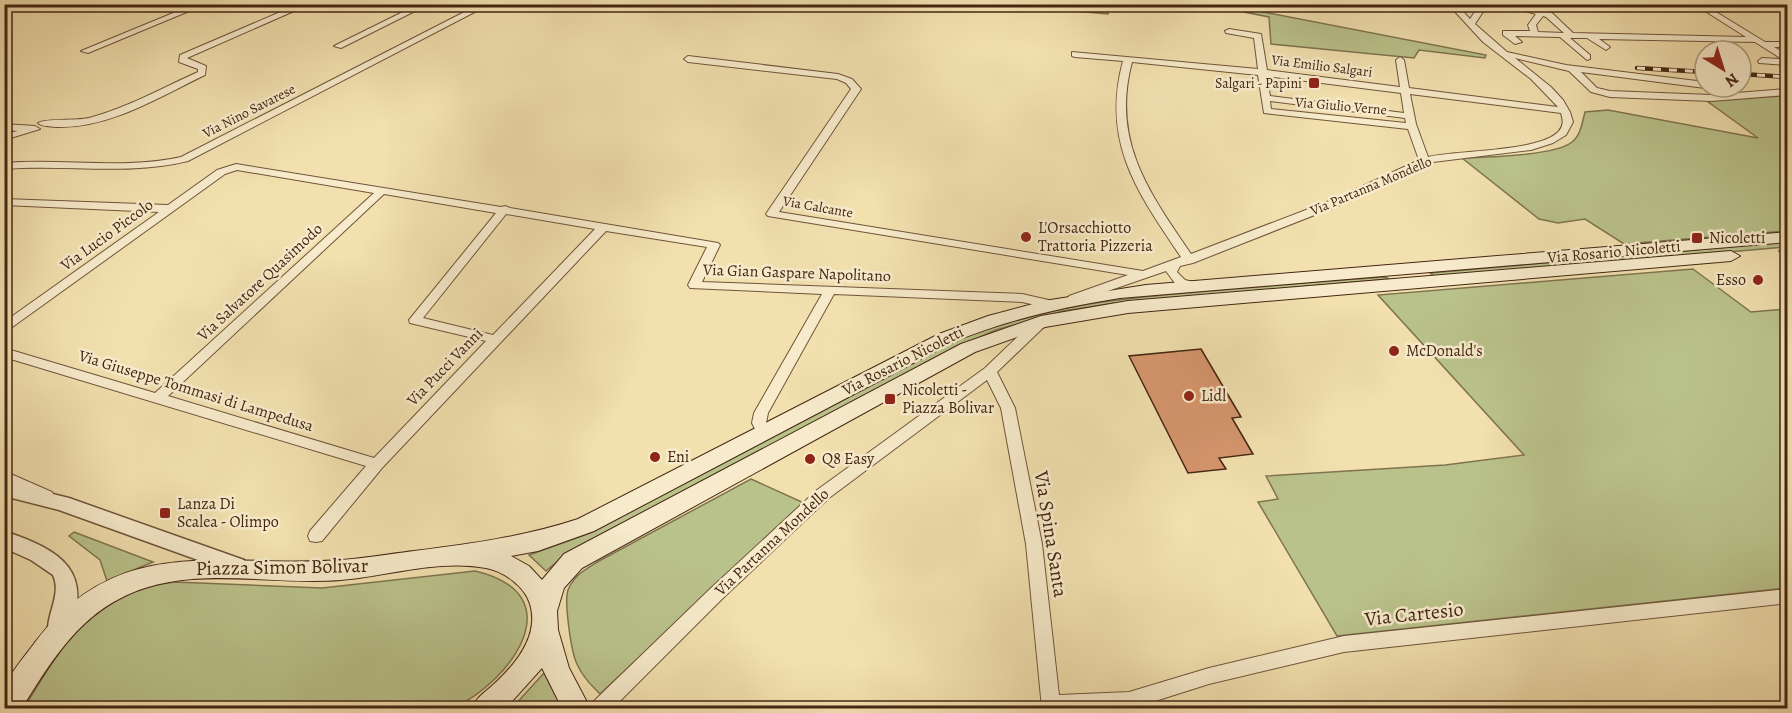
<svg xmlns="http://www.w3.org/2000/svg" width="1792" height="713" font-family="Alegreya,serif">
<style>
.green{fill:#bac28b;stroke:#7f744f;stroke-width:1.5}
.building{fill:#d6966e;stroke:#442613;stroke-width:1.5}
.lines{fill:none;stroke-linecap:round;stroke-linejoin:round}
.minor-casing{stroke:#70543a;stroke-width:2}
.tertiary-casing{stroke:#70543a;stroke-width:3}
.secondary-casing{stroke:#442613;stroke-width:2}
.minor{fill:#f7ebcb;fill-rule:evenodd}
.tertiary{fill:#f7ebcb;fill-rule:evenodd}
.secondary{fill:#f7ebcb;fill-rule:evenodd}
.rail-casing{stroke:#442613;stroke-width:4.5}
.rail{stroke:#f7ebcb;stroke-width:3;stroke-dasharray:8;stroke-linecap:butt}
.poi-dot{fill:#8f2418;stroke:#f7ebcb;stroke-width:2}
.labels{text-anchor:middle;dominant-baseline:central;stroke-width:5;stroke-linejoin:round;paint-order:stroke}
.far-street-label{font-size:14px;fill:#442613;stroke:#f7ebcb}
.far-poi-label{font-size:14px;fill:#442613;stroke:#f7ebcb;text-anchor:end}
.poi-label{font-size:16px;fill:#442613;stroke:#f7ebcb;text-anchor:start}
.street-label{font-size:16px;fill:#442613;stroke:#f7ebcb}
.near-street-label{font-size:20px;fill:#442613;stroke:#f7ebcb}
</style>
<rect width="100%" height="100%" fill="#f2e0af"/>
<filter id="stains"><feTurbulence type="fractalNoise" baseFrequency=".00333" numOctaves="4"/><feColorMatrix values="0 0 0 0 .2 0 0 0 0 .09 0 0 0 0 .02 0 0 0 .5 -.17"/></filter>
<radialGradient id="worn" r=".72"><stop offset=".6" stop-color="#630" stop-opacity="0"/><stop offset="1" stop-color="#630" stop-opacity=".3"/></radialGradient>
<!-- green -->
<path class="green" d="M1042,5V4L1111,5L1108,14L1040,8Z
M1208,5H1227L1486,55L1485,58L1419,50L1414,58L1271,44L1269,17Z
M1787,94V231L1624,244L1585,219L1558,223L1539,219L1462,158C1486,157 1555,156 1572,142C1581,135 1582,123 1585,112L1608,110L1758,138L1707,101Z
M1787,242V247L1436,277L1430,273Z
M1693,269L1751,312L1787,309V588L1337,636L1258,502L1278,499L1266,476L1445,465L1524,455L1378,295Z
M1385,277L1389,279L1115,303L1063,311L996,330L944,353L565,555L546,571L529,555L590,533L938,349C1023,307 1115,299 1208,291C1267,286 1326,281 1385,277Z
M751,479L804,503L600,694C591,685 582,676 577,664C571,652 564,601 568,590C574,575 586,569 599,561Z
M74,532L153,562L107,581L100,560L69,536Z
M475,571C574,594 512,681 453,708H24C62,645 93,592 174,582L322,588Z
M544,673L562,708H512Z"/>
<!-- building -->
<path class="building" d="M1201,349L1241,417L1232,418L1253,454L1219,458L1226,469L1188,473L1129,356Z"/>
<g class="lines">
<defs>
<path id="minor" d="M195,4H206L88,53L81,51Z
M299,4H310L187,58L206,66L205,75C159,97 109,129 56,127C49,126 43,127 38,123C45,118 77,121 89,118C127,108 162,88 198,72V69L179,62L180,55Z
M419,4H429L341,48L334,46Z
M480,4H490L188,161C127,176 66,164 4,169V163C63,158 123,170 181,157Z
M888,4H904L905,6L901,8Z
M1448,4H1456L1470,19L1480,4H1488L1475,24L1507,52L1566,65L1705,82V87H1708L1705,88L1581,72L1597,88L1610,91L1711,95L1788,89V95L1711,101L1610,97L1591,92L1569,71L1515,58L1551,87L1563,100L1570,112L1573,122L1566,135L1553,143L1531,150L1433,162L1345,203L1193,263L1180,266L1177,272L1185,280L1198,283L1200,286L1198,289L1177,286L1166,271L1073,303L1069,302L1067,299L1069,296L1128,275L768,216L766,214L851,89L846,83L837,79L688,62L684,59L688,56L838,74L852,79L861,89L779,212L1143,271L1181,257C1137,192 1101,142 1123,61L1075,57L1072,56V52L1258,69L1254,38L1226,33L1225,31L1229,29L1261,34L1267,70L1400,87L1396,60L1400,57L1404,60L1409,88L1558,107L1531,79L1483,42ZM1132,62L1258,75L1264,113L1408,129L1419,160L1337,198L1191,254C1148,191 1111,140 1132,62ZM1267,76L1401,93L1404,113L1270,96ZM1410,94L1561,113C1563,120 1564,125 1559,131C1541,152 1457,150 1428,157L1416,124ZM1270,101L1405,118L1406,123L1271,109Z
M1499,4H1514L1552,13L1573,33L1746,37L1694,4H1703L1765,42H1788V47H1774L1788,55V65L1759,63L1758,61L1762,58L1782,59L1755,42L1599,39L1610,47L1606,50L1587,38H1570L1590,55V59L1587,60L1560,37L1515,36L1522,42L1515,44L1503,35V31H1530L1528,25L1536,14ZM1543,16L1546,17L1564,33L1538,32L1536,25Z
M1730,4L1788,5V9L1733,6Z
M4,124L35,126L40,129L4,140V134L18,131L4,130Z
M236,164L501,207L505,206L510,208L718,243L720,245L702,282L1022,294L1053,301L1055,304L1049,308L1022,302L834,294L768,413L766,423L771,433L769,437H759L752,423L754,413L822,294L690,288L688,285L707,247L606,231L382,468L322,541L316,542L310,541L308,536L310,531L366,466L4,357V348L155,393L374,193L237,170L225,174L4,333V322L159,212L4,205V199L168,205L217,170ZM384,194L496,213L409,320L410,323L486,341L374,458L168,396ZM506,214L595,229L493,335L423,318Z
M1785,247L1788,248V256L1779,251Z
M1041,318L1047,322L1046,325L997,372L1015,408L1042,544L1059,695L1129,692L1209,668L1344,636L1788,589V603L1344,652L1209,684L1133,708H1042L1026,544L1001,408L987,380L829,498L722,599L613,708H591L593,702L710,589L817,490L985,368L1036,319Z
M4,471L52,492L54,496L52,500L46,502L40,500L4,484Z"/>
<path id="tertiary" d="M4,482L69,498L244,560L247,566L244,572L237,574L59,510L4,496Z
M4,531C61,550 97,572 66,637L58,639L50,637C42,620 63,596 53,575L31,560L4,548Z"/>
<path id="secondary" d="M1788,232V242L1120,298C1062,307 1007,320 953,342L594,531L538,551L511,556L529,566L542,580L564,554L961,344L1041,316L1128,301L1731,251L1740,256L1731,261L1128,313L1045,327L975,352L582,568L564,588L557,611L558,630L569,668L590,708H562L542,668L506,708H472C476,698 484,693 493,685C515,665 540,636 530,604C525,586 503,571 486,568C439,559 388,576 341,580C268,586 189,563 121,598C75,621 48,666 22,708H4C4,702 3,692 5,686C12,670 26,655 36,641C121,530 224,569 341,560C366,558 389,554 414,551C470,544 523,537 578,519L939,334L988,316L1044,301L1146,285Z"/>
</defs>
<!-- minor casing -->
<use href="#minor" class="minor-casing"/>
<!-- tertiary casing -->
<use href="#tertiary" class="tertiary-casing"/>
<!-- secondary casing -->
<use href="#secondary" class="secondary-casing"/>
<!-- minor -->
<use href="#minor" class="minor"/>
<!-- tertiary -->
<use href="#tertiary" class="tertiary"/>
<!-- secondary -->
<use href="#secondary" class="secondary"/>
<defs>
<path id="rail" d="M1637,68L1705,72
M1741,74L1788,77"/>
</defs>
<!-- rail casing -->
<use href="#rail" class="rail-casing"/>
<!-- rail -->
<use href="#rail" class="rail"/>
</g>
<!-- markers -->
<g class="poi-dot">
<rect x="1308" y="77" width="12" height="12" rx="3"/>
<circle cx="1026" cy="237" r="6"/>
<rect x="1691" y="232" width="12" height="12" rx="3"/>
<circle cx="1758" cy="280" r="6"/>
<circle cx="1394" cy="351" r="6"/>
<circle cx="1189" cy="396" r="6"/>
<rect x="884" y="393" width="12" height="12" rx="3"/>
<circle cx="655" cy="457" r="6"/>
<circle cx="810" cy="459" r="6"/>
<rect x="159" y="507" width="12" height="12" rx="3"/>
</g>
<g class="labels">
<!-- far-street labels -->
<g class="far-street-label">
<text transform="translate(1322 66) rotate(7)">Via Emilio Salgari</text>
<text transform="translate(1341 106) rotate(5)">Via Giulio Verne</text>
<text transform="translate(249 111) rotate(-27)">Via Nino Savarese</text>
<text transform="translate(1371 186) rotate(-23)">Via Partanna Mondello</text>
<text transform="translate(818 207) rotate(10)">Via Calcante</text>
</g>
<!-- far-poi labels -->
<g class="far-poi-label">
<text x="1302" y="83">Salgari - Papini</text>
</g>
<!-- poi labels -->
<g class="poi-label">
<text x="1038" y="228">L'Orsacchiotto<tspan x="1038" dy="18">Trattoria Pizzeria</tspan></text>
<text x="1709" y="238">Nicoletti</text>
<text x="1746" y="280" text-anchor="end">Esso</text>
<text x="1406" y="351">McDonald's</text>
<text x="902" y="390">Nicoletti -<tspan x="902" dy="18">Piazza Bolivar</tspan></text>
<text x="1201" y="396">Lidl</text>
<text x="667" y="457">Eni</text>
<text x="822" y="459">Q8 Easy</text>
<text x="177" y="504">Lanza Di<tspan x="177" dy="18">Scalea - Olimpo</tspan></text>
</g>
<!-- street labels -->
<g class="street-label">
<text transform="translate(107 235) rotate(-36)">Via Lucio Piccolo</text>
<text transform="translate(1614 252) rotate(-5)">Via Rosario Nicoletti</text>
<text transform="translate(797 273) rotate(2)">Via Gian Gaspare Napolitano</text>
<text transform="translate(260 282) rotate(-43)">Via Salvatore Quasimodo</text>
<text transform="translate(903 361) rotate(-27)">Via Rosario Nicoletti</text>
<text transform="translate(445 367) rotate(-46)">Via Pucci Vanni</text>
<text transform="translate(196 391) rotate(17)">Via Giuseppe Tommasi di Lampedusa</text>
<text transform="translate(772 542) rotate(-43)">Via Partanna Mondello</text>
</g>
<!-- near-street labels -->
<g class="near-street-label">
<text transform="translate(1051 534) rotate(81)">Via Spina Santa</text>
<text transform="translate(282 567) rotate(-1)">Piazza Simon Bolivar</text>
<text transform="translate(1414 614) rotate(-6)">Via Cartesio</text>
</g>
</g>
<!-- margin -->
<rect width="1792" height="713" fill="none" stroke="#f2e0af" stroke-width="24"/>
<rect x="6" y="6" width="1780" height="701" fill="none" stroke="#442613" stroke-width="3"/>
<rect x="12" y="12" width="1768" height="689" fill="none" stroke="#442613" stroke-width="1.5"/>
<!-- north arrow -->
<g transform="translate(1723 69) rotate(142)"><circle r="28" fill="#f7ebcb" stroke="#af9c81" stroke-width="1.5"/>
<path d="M0-4.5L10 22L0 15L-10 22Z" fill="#8f2418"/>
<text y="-9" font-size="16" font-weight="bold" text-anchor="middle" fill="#442613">N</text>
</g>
<rect width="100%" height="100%" filter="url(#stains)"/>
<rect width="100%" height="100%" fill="url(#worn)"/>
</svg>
